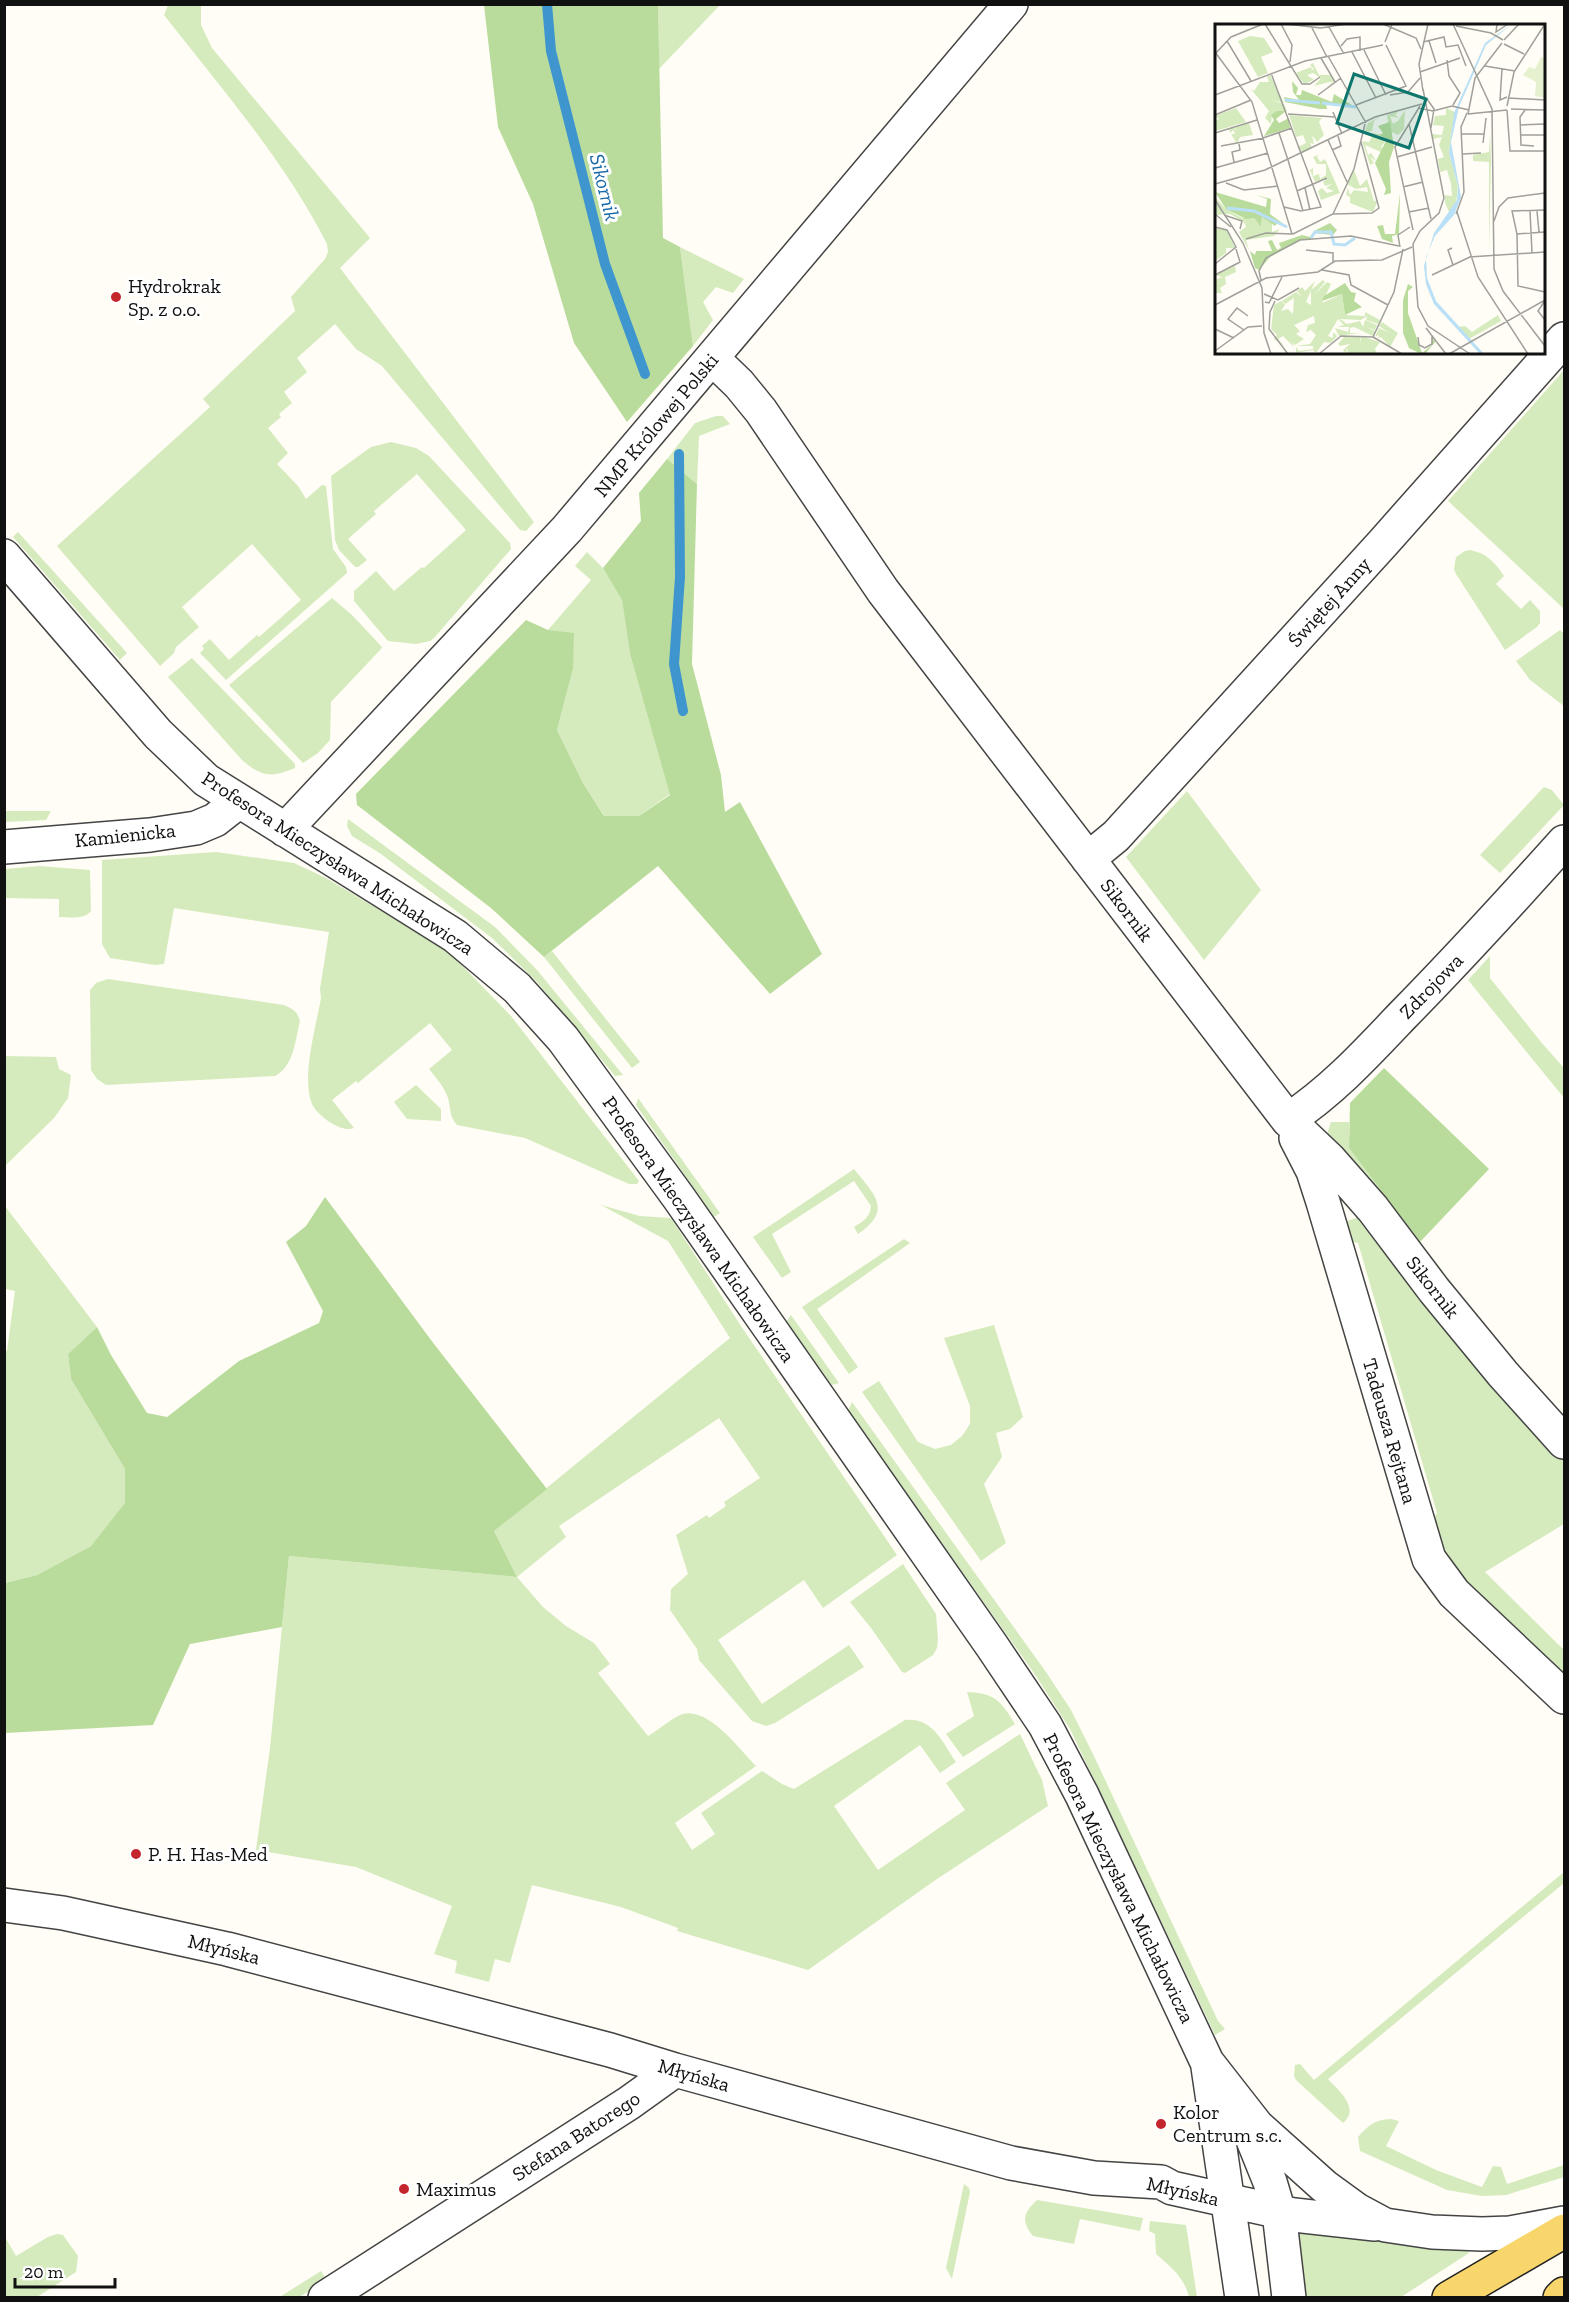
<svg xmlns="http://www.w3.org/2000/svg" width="1569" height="2302" font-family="'Zilla Slab',serif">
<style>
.green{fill:#d5ebbd}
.forest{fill:#b9dc9c}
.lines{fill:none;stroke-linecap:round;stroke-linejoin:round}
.stream{stroke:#3f96cf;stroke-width:10}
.minor-casing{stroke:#444;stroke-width:36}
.major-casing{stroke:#222;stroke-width:36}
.minor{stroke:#fff;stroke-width:33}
.major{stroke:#f9d66b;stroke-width:33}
.poi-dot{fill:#c4262e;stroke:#fff;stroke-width:2}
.labels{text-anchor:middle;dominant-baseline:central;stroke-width:6;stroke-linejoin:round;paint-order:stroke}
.poi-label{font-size:20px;fill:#111;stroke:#fff;text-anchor:start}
.street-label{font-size:20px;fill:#111;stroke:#fff}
.water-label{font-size:21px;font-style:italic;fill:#1768a6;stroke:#fff}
.inset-river{fill:none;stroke:#b9e0f7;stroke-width:3}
.inset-road{fill:none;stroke:#a09f9a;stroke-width:1.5}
.view{fill:#0f766e;fill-opacity:0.15;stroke:#0f766e;stroke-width:3}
.inset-edge{fill:none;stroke:#111;stroke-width:3}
</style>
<rect width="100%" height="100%" fill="#fffdf5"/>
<!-- green -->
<path class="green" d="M168,5H201V25L212,48L370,238L340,268L534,522L526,531L520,530L382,366L356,349L335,324L297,358L307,372L284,392L292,403L279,414L281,417L268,428L288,453L277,464L298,486L306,499L322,485L326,486L333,549L346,567L347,573L226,680L200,653L204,649L202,646L210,639L229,660L257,635L259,637L301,600L252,544L182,607L199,627L176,647L174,653L160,666L57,546L210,407L203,399L295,311L291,297L325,259L328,252L327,244C284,160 222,89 164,15Z
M658,5H720L659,69Z
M680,247L744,279L733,293L716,287L703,302L713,320L693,346Z
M1564,370V609L1448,501Z
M716,416H723L730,424L699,436L697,484L667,459L695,423Z
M391,442L416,448L429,456L510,543L511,549L434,638L430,641L416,644L388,641L354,601V591L376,571L394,591L422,567L424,568L466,530L417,474L374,511L376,514L348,539L367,560L358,567H355L339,550L335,540L331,476L371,447Z
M18,532L127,653L120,660L13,537Z
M1470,550C1486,553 1495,562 1504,576L1496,584L1521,609L1530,600L1540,611V623L1537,627L1505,650L1456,574L1454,569L1456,557L1465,551Z
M587,552L603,568L622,599L630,654L670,794L639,816L605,817L583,783L557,730L573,669L548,630L591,580L575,566Z
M332,598L352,615L382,647L381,649L331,702L330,740L318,753L303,763L229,685Z
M1560,630L1564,634V706L1530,680L1516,661Z
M192,658L295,764V768C270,778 262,777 242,760L168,677Z
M1544,787L1552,790L1564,805L1500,873L1480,855Z
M1187,791L1261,890L1204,960L1126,857Z
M5,811H51L46,820L5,822Z
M348,819L495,927L537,970L623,1075L615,1076L537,982L492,938L381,854L352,836L347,826Z
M216,852L294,863L326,878L448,951L511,1016L639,1181L637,1184H629L525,1138L457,1125C449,1116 451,1109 448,1098C444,1086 436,1078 429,1069L452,1050L430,1023L358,1083L356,1081L332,1100L354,1128C345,1131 336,1126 328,1121C323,1117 315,1111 312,1104C301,1077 316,1027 321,998L320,989L329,932L174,908L164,964L155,965L110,958L102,944V860Z
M39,866L90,870L91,911C84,920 69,917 59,917V899L5,898V869Z
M552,951L640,1062L632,1068L544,957Z
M1490,956V978L1541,1042L1564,1068V1098L1468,980Z
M108,979L284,1005C293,1009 297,1011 300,1021C295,1041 294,1066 275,1076L106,1085L97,1079L91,1070L90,990L96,983Z
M5,1056L56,1057L59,1069L71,1075L68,1098L54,1118L5,1166Z
M416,1085L441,1109V1121L407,1119L394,1102Z
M638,1098L720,1213L714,1217L636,1105Z
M1331,1122H1349V1148L1486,1328L1331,1145L1327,1134Z
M854,1169C875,1195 893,1210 858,1234L854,1227C863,1221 870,1218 871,1206L854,1181L772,1234L791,1272L782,1278L753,1237Z
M601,1205L640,1216L671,1218L743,1329L897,1555L823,1608L804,1580L718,1640L762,1704L849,1645L864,1667L775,1723L766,1726L752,1721L699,1660L697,1649L670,1610L671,1589L688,1574L676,1535L707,1515L709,1518L726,1506L724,1502L760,1478L719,1418L559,1526L566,1537L517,1577L543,1607L566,1626L594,1643L610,1664L598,1673L648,1736C659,1730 671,1718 683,1714C709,1707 740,1750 756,1766L675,1823L692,1850L715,1834L701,1813L762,1771L782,1784L794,1789L905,1720C933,1717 942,1742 956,1762L940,1773L920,1745L834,1806L878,1870L965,1810L946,1783L1020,1734L1042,1780L1048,1806L937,1879L808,1970L677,1931L678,1928L621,1907L532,1885L510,1963L495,1959L489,1982L455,1973L457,1961L434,1954L452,1906L356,1867L256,1850L270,1748L289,1556L517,1577L494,1531L730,1338L668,1241Z
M5,1206L97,1327L68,1354L71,1379L125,1469V1504L91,1546L37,1575L5,1583L4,1351H7L15,1291L5,1289Z
M1359,1217L1564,1456V1524L1485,1572L1564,1650V1681L1469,1589L1444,1558L1429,1525L1437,1513L1358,1243L1346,1240L1341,1223Z
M904,1239L910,1243L817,1309L858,1367L849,1374L802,1307Z
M791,1315L839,1383L832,1385L786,1322Z
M994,1325L1023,1417L1010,1429L996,1433L1002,1457L984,1484L1006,1543L981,1561L862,1392L879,1381L918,1442L935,1449L951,1445L962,1436L970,1424V1406L944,1338Z
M852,1402L1046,1672L1071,1710L1093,1754L1218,2021L1225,2029L1215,2035L1070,1729L1034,1673L848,1411Z
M903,1564L936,1614L938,1639L937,1648L933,1655L905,1673L902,1672L871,1628L850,1602Z
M967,1692C995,1693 1001,1701 1015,1724L963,1757L946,1734L974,1716Z
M1564,1872V1883L1328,2079C1338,2090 1361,2108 1343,2123L1296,2080L1294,2076L1295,2065L1300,2064L1314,2080Z
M1391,2119L1399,2121L1386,2146L1436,2170L1482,2187L1493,2166L1501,2167L1507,2184L1564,2165V2177L1506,2195L1482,2196L1447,2190L1360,2151L1358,2137C1369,2125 1374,2120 1391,2119Z
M964,2184L969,2188L970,2192L952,2279L946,2268Z
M1037,2200L1143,2218L1140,2231L1080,2219L1074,2244L1033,2236C1021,2221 1023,2213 1037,2200Z
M1150,2221L1186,2225L1197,2297H1189C1184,2277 1171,2267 1156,2254L1155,2234L1149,2231Z
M1296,2227L1468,2251L1469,2253L1401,2297H1306L1294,2230Z
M57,2234L63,2235L78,2256L76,2272L37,2297H5V2237L16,2256L48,2237Z
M321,2271L327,2281L299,2297L278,2298Z"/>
<!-- forest -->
<path class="forest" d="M484,5H658L663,238L680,247L693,346L627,422L574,343L533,204L498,127Z
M667,459L697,484L692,664L721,775L725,812L740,802L822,954L770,994L658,866L544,957L491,908L357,805L356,794L526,620L548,630L574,633L573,669L557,730L583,783L604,816H639L670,795L630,654L622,600L603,568L641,521L639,493Z
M1384,1068L1489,1169L1420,1242L1349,1148L1350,1103Z
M325,1197L434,1344L547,1489L494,1531L517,1577L289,1556L282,1627L190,1644L153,1725L5,1733V1583L37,1575L91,1546L125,1503V1469L71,1379L68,1354L97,1327L111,1355L147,1413L167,1417L239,1361L319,1323L323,1311L286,1242L306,1226Z"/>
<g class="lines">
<!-- stream -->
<path class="stream" d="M547,4L551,51L605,264L645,374
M679,454L680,577L674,664L683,711"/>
<defs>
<path id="minor" d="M713,359L739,384L761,411L883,591L1288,1120L1329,1159L1373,1209L1434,1290L1503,1374L1564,1442
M4,556L158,734L206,780L455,936L517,988L563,1039L679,1198L992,1646L1045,1725L1082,1795L1207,2062L1257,2126L1324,2186L1357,2210L1385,2225L1432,2232L1482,2234L1510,2233L1564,2223
M285,830L567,529L1011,4
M4,847L150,835L196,828L215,820L238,802
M1088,859L1116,836L1383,543L1564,339
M1288,1120C1332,1091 1366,1054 1402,1016C1458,959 1511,901 1564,842
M1296,1138L1313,1171L1323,1202L1429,1559L1454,1593L1564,1697
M4,1905L63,1913L227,1949L610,2050L675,2070L1011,2163L1094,2178L1161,2182L1172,2188L1294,2215L1375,2224
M1208,2067L1242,2298
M1245,2120L1270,2182L1279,2212L1289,2298
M325,2298L629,2103L675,2070"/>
<path id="major" d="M1449,2298L1564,2231
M1560,2298L1564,2294"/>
</defs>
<!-- minor casing -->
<use href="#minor" class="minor-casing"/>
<!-- major casing -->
<use href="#major" class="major-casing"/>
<!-- minor -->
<use href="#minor" class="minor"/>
<!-- major -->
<use href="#major" class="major"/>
</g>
<!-- markers -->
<g class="poi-dot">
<circle cx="116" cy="297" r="6"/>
<circle cx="136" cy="1854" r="6"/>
<circle cx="1161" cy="2124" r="6"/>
<circle cx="404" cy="2189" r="6"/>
</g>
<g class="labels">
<!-- poi labels -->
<g class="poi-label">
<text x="128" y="286">Hydrokrak<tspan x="128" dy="23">Sp. z o.o.</tspan></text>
<text x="148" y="1854">P. H. Has-Med</text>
<text x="1173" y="2112">Kolor<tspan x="1173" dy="23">Centrum s.c.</tspan></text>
<text x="416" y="2189">Maximus</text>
</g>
<!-- street labels -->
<g class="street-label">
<text transform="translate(656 425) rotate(-50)">NMP Królowej Polski</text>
<text transform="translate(1329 602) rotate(-48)">Świętej Anny</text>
<text transform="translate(125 835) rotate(-6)">Kamienicka</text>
<text transform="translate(338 863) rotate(33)">Profesora Mieczysława Michałowicza</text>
<text transform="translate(1127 910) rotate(53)">Sikornik</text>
<text transform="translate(1431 986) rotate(-46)">Zdrojowa</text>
<text transform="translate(699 1229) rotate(55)">Profesora Mieczysława Michałowicza</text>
<text transform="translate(1433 1287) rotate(52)">Sikornik</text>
<text transform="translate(1390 1431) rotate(74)">Tadeusza Rejtana</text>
<text transform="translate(1119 1878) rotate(64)">Profesora Mieczysława Michałowicza</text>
<text transform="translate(224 1949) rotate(14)">Młyńska</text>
<text transform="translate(694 2075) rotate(16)">Młyńska</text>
<text transform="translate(576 2136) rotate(-33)">Stefana Batorego</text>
<text transform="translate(1183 2191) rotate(13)">Młyńska</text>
</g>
<!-- water labels -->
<g class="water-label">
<text transform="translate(605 187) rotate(76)">Sikornik</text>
</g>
</g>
<!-- overview -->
<g transform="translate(1215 24)">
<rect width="330" height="330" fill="#fffdf5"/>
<path d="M35,12L49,14L58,28L46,33L53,49L43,53L23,17ZM98,39L104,51H115L119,58L112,63L118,57L99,62L106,54L98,49L92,51L99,56L89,60L81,49L96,43L97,46L99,45L95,41ZM55,51L69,79L52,74L69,80L72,87L57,91L56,100L50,94L54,87L35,64L39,67L45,58H54L52,52ZM21,84L31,98L0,107V97L4,95L0,92ZM231,84L240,88L234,129L243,162L241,181L235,190L230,179V171L237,172L236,160L232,146L225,148L223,135L229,133L224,121L227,113L218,115L217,110L227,111L229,102L218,101L220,92L231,91ZM190,86L189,105L183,111L174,107L172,91L184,87L180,91L184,94L175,92L178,100L183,97ZM74,91L107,94L104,98L109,111L102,118L97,111L99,120L95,119L97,124L88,129L83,123L91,119L88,111L81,113ZM166,92L159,97L157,107L151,108L170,111L172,115L166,123L169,125L168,129L150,121L153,131L156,129L161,137L155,133L159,139L155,141L147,117L154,118L157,112L149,109L153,99ZM34,99L38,111L25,113L22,120L16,110H20L18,106L15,109L14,105L20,103L21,107V103ZM275,110L276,137L274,230V138L258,137V131L274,128ZM106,130L102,132L105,138L110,135L125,169L106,176L103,167L107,164L112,169L119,167L111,164L117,160L110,162L108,158L113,153L100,158L95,146L98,144V152L104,150L105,155L111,151V140H102L98,133ZM139,146L145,162L152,155L159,177L163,176L158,188L135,179V173L131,171L133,164L135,171L139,166L153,168L152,163L141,165L132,160ZM0,173L11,185L27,194H39L46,203L47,193L57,197V208L65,205L59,212L31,216L34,226L24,208L31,203L29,198L15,190L0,191ZM0,204L12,206L20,224H11V229L0,237ZM20,242L21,248L10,253L11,260L5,264L7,269H0V256L7,253L0,251ZM108,256L110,258L100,270L112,258L116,260L107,279L127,270L130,291L150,292V288L165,296L163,300L151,296L152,292L146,296L125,295L132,300L145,297L148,303L150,296L162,301L160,306L152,303L160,307L158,312L139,303L135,304V309H144L124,312L120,304L133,308L134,303H122L129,301L123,295L113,312L118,314V308L122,312L116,319L109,318L101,329L98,326L81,329V323L84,327L98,325V322H81L95,320L101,311L96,306L91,308L93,301L100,299L99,292L79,301L85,307L81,310L89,315L80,321L77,318L79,323L68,312L63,315L69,322L59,315L62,311L56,305L59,281L66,277L70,281L66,287L73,285L78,290L79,274L70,280L67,277L81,268L87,273L82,267L87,263L90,267L100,257L91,278L96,281V266ZM283,291L286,297L254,315L243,303L250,302L257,308ZM167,298L183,309L175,323L166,313L163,315L164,311L160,313L164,304L174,309L164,302ZM145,312V320L146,312L165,318L160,325L162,330H134L131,323L132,330L128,326L135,320L125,322L123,320L130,312Z" fill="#d5ebbd"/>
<path d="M77,57L83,64L81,71H86L87,66L117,78L119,70L142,84L115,79L111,80L112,85H105L70,78L69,73L84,76L78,68ZM62,87H71L61,95L64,99L74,94L75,104L49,112L59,96L56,91ZM175,98L179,123L174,138L176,169L169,171L171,165L160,139L172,115L165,111L168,109L163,102ZM0,168L51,183L52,175L41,171L56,175L55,190L74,204L63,198L60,202L47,193L46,203L39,194L31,195L11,185ZM185,169L184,210L177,212L178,219L167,215L162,202L168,201L170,210H180ZM115,199L122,206L118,211L99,209L96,215H87L55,233L44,246L40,244L35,227L40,231L41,227H57L53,217L57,216L62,226L66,224L64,219L87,211L95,213L99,207ZM130,259L136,268L141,269L139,277L147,283L130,291L127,270L107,277L109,272ZM193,260L198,263L193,267V289L207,329L217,321L216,314L221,317L210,330H206L194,324L188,309V276Z" fill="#b9dc9c"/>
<path d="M326,33L330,34V74L320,72L321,58L308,51L314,43L320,45Z" fill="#e6f2cf"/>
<path d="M297,0L271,21L244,83L236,118L246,173L239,191L220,212L211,233L212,254L221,277L269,330H265L219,280L211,260L209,242L219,209L242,176L243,162L234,129L239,89L270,19Z" fill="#b9e0f7"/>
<path class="inset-river" d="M70,76L105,79M107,79L141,83M12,184L39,187L72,203M96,214L100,208H116L119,220L130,221L140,214"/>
<path class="inset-road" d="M50,0L87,60H95L105,53M66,0L77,21L75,38M71,0L106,4L131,0M168,0L201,14L206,25M238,0L277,85L279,245L288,267L330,322M282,0L281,8L293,0M96,2L112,33M241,2L276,9L288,16M114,3L129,30M289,16L304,0M12,17L36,57M214,17L221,39M170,18L177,0M208,18L229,13L231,23L243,21L251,42M289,20L309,30M126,22L132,15L145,13V27M149,26L171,71M0,28L37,78L77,210M137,28L161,74M0,30L16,13L48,0M113,32L151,99M106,34L120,58M232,36L234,52L245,69L238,81M270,42L300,47M287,45L285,76L292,73M205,48L245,34M56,49L106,183L86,187L69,183M208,65L229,174L224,189L205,207L198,220L203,283L213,302L255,330M208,67L204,40L213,0M0,71L90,37L168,21M103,71L126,54M175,71L193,68L205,54M293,74L330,76M212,75L219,85L216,104M141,81L191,62L171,21M292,82L299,48L330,0M203,84L218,87L237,82L254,86M296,85L330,86M292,86L295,127H330M310,86L305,93L306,121L319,122M118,88L127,110M73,90L120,93M253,90L260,54L287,19M253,90L292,86M0,91L36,76M194,100L216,195M305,101L330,100M0,109L42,96M64,109L73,136M247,110H269M306,111H330M48,114L77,104M113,116L132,158M268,119L271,94M6,122L49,114M117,126L126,122L123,112M248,130L266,129M182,133L217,123M73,136L88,187M19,138L17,128L25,126L24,120M0,144L53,129M11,159L29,166L63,162M0,160L50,146L160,93L207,80M188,163L208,158M90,164L95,186M82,167L112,154M0,176L28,219L47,264L49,309L56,330M330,186L297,187L302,210L303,262L330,268M315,187L317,229M322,187L324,208M194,188L214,184M242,188L263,253L313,330M118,190L157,189L164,184L146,118M241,190L249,168L246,103L252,89M1,191L16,203M9,191L27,197L25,205M279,197L284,183L293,174L330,169M0,203L12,206L21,223L0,240M198,206L180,123L205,82M302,210L330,208M31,215L51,209L78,210L118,190L139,145L150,100M185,223L183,211L195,203M237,224L233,226L238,241M91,226L118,229V238M254,233L330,228M107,246L134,251L136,261L173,281M0,251L25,238L21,225M217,251L255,233M46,256L44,247L51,234L85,216L136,212L184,222M49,270L63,276L84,264M60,277L55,288L54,305L73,330M50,278L54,279L67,253M329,278L323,287L330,296M0,281L51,254L103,248L120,237L167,236L197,223M211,304L231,330M0,305L19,314M29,306L13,295L22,284L33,292M158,313L187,330M203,313L204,321L210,324L217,320V312M0,327L33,303L47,302M104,330L126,312L158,313L179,268L188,225M234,330L330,276"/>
<path class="view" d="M139,50L211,75L194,124L122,99Z"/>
<rect width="330" height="330" class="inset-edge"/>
</g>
<!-- border -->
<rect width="1569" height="2302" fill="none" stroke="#111111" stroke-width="12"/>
<!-- scale -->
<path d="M15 2278v9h100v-9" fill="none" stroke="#111111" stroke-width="3"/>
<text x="24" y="2278" font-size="18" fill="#111111" stroke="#ffffff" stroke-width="4.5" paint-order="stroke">20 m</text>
</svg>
